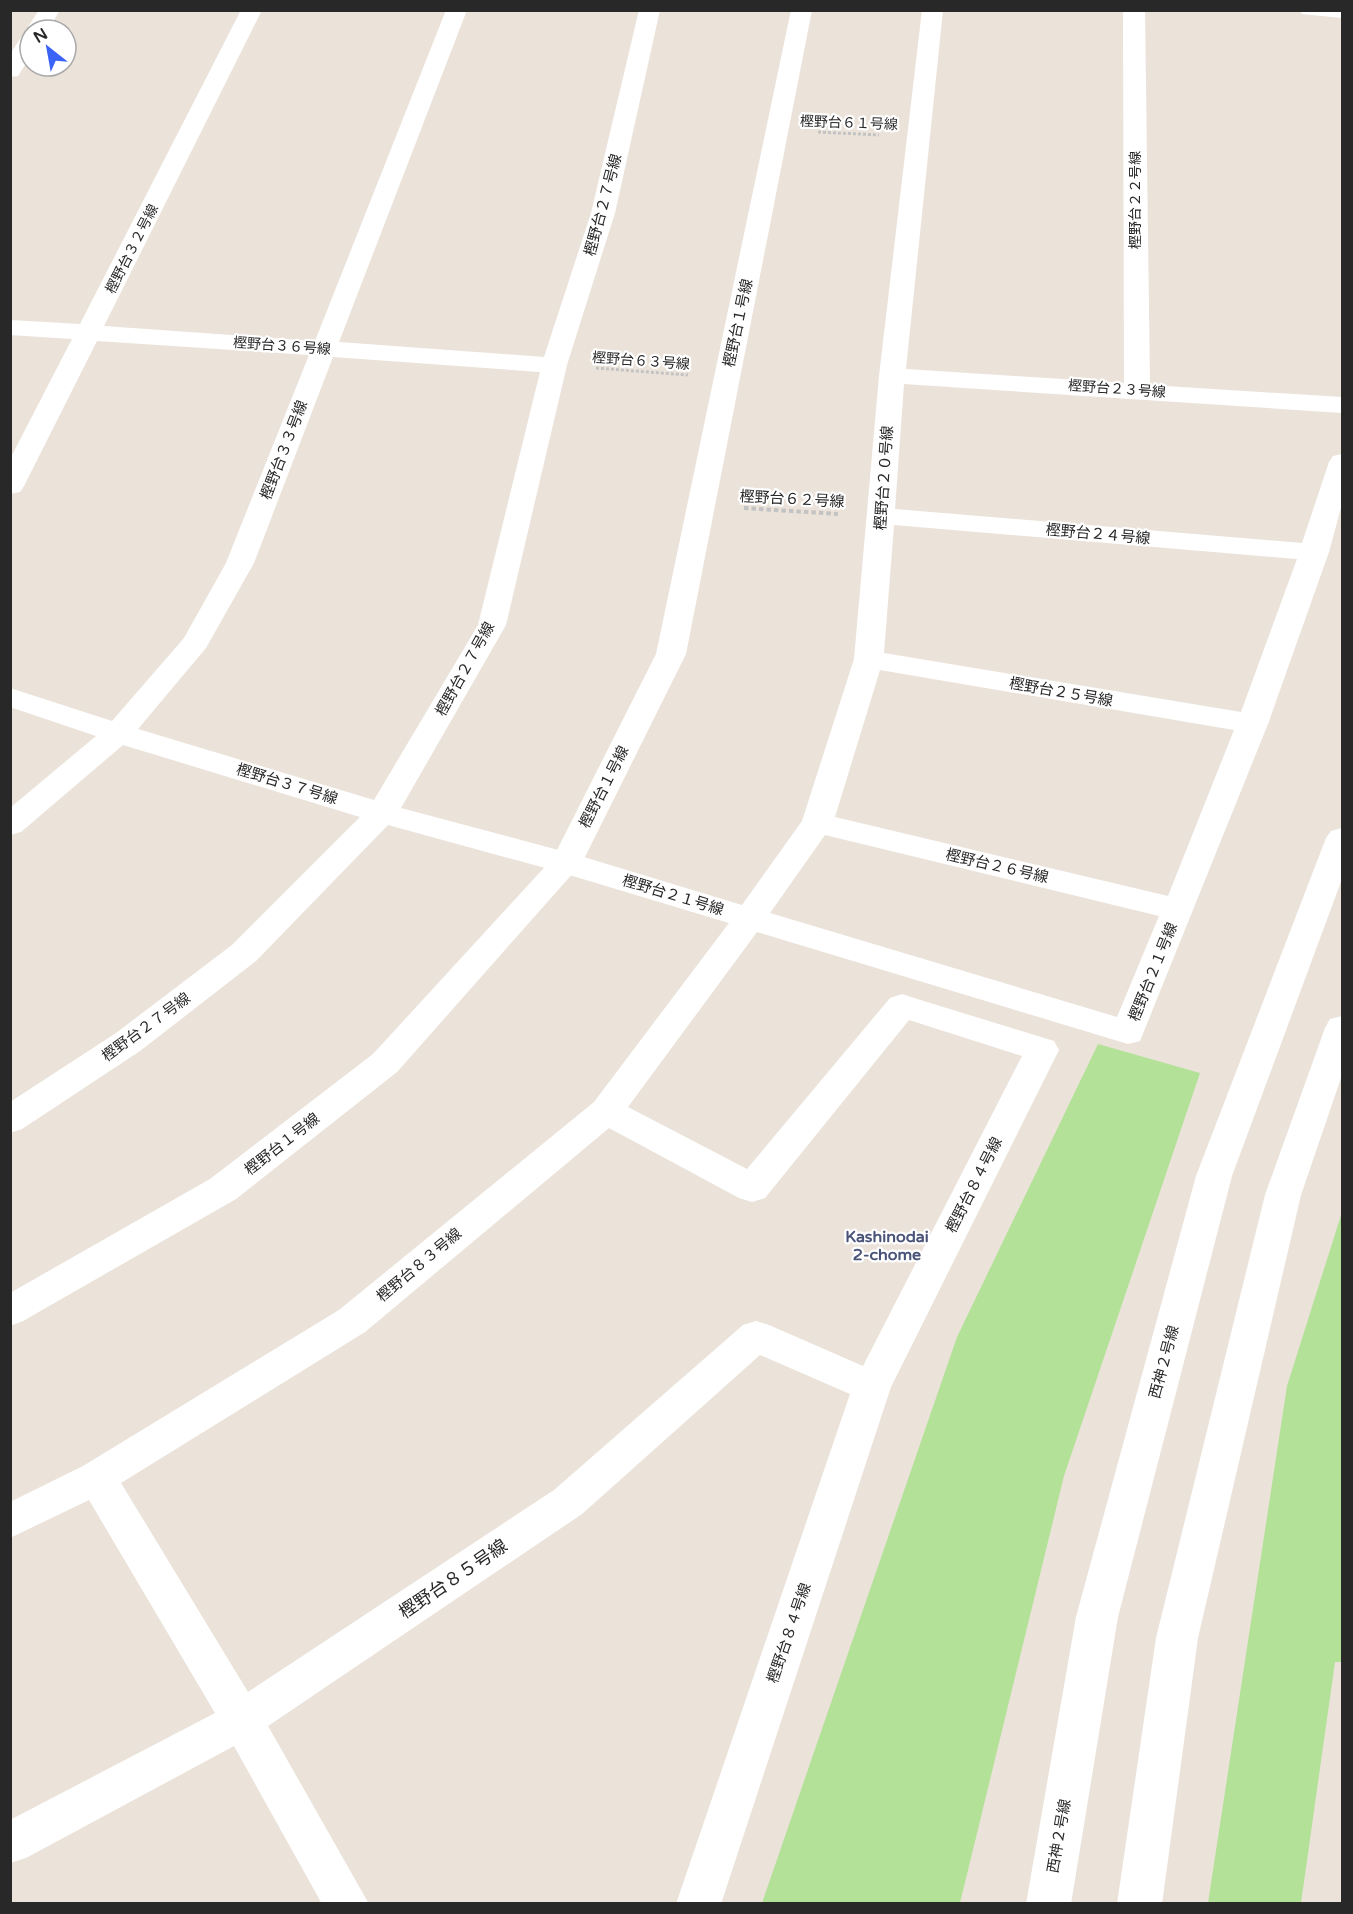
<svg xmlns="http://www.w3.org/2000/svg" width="1353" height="1914" font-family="'Varela Round','Noto Sans JP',sans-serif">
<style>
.green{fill:#b2e197}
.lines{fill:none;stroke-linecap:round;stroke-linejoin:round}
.path-far1{stroke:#c3c3c3;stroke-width:3;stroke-dasharray:3 2;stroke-linecap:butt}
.path{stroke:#c3c3c3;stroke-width:4;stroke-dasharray:4.5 3;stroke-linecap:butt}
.minor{fill:#fff;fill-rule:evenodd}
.tertiary{fill:#fff;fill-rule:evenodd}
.labels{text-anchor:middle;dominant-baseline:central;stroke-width:4.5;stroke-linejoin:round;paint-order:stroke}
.far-street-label{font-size:14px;fill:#282828;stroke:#fff}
.street-label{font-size:15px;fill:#282828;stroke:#fff}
.neighbourhood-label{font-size:16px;font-weight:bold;fill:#4a5378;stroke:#fff}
.near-street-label{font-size:18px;fill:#282828;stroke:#fff}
</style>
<rect width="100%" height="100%" fill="#ebe3da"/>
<!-- green -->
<path class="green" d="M1098,1044L1200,1073L1064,1476L960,1903H762L957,1337Z
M1342,1212V1662H1335L1301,1903H1208L1287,1386Z"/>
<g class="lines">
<!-- path-far1 -->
<path class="path-far1" d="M818,132L879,135
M596,368L688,375"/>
<!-- path -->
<path class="path" d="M744,508L838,514"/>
<!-- minor -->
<path class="minor" d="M39,10H60L48,30H30V57L18,76L10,77V54L22,36L30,35L26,30Z
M241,10H262L104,326L315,341L446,10H467L339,342L544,357L591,213L639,10H660L615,213L567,365L506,625L401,808L577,855L742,905L802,821L854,659L879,376L922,10H943L906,369L1124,383L1123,10H1145L1150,385L1342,397V413L904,384L895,509L1302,543L1329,462L1333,456L1342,454V504L1329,552L1268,724L1140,1041L1128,1044L757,932L628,1107L747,1169L890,998L902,994L914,998L1054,1041L1059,1050L891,1387L721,1904H676L850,1394L760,1355L582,1514L268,1726L369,1904H322L234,1746L26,1858L10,1863V1820L215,1713L89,1500L10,1538V1502L83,1466L339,1310L594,1102L729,923L556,871L388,825L256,961L140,1051L22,1129L10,1133V1102L116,1033L232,945L360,817L123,745L21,832L10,835V808L96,736L10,707V688L112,721L184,638L226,563L309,355L97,341L24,486L20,492L10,494V459L72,339L10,335V320L80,324ZM333,357L540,372L478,625L374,800L138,729L206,648L254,563ZM894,525L1297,559L1241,712L884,653ZM880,670L1234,730L1168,896L835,817ZM825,835L1159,916L1117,1017L770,913ZM909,1020L1022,1056L863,1366L769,1325L756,1321L743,1325L554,1490L248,1692L121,1483L365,1332L609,1128L739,1198L752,1202L765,1198Z
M1299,10H1342V18L1302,14Z"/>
<!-- tertiary -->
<path class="tertiary" d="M791,10H812L686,654L582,863L397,1072L236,1199L23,1321L10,1326V1293L210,1179L373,1054L553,858L656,654Z
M1342,828V879L1232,1176L1118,1617L1071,1904H1026L1076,1617L1196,1176L1326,838L1331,831Z
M1342,1016V1075L1301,1195L1198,1638L1162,1904H1117L1156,1638L1265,1195L1325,1028L1330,1019Z"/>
</g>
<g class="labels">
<!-- far-street labels -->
<g class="far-street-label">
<text transform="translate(849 123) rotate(2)">樫野台６１号線</text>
<text transform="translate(1135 200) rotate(-90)">樫野台２２号線</text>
<text transform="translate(132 249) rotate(-63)">樫野台３２号線</text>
<text transform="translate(282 346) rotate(4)">樫野台３６号線</text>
<text transform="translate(641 361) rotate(4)">樫野台６３号線</text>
<text transform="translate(1117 389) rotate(4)">樫野台２３号線</text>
</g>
<!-- street labels -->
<g class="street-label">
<text transform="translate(603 205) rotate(-75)">樫野台２７号線</text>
<text transform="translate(738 323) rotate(-78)">樫野台１号線</text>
<text transform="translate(284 450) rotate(-69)">樫野台３３号線</text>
<text transform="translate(884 478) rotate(-86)">樫野台２０号線</text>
<text transform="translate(792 499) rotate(3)">樫野台６２号線</text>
<text transform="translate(1098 534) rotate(5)">樫野台２４号線</text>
<text transform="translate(465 669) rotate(-61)">樫野台２７号線</text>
<text transform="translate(1061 692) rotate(10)">樫野台２５号線</text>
<text transform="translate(287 784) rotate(17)">樫野台３７号線</text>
<text transform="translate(604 787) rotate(-63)">樫野台１号線</text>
<text transform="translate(997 866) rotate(13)">樫野台２６号線</text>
<text transform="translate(673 895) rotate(17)">樫野台２１号線</text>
<text transform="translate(1153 972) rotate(-68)">樫野台２１号線</text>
<text transform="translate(146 1027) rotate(-36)">樫野台２７号線</text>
<text transform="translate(282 1144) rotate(-38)">樫野台１号線</text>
<text transform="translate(974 1185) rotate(-63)">樫野台８４号線</text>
<text transform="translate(419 1265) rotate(-40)">樫野台８３号線</text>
<text transform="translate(1164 1362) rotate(-75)">西神２号線</text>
<text transform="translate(789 1633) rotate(-71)">樫野台８４号線</text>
<text transform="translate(1059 1836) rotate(-80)">西神２号線</text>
</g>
<!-- neighbourhood labels -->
<g class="neighbourhood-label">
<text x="887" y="1237">Kashinodai<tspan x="887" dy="18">2-chome</tspan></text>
</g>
<!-- near-street labels -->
<g class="near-street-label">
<text transform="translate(453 1579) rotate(-34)">樫野台８５号線</text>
</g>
</g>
<!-- border -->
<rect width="1353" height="1914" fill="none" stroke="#282828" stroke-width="24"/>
<!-- north arrow -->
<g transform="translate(48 48) rotate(329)"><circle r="28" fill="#ffffff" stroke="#a9a9a9" stroke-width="1.5"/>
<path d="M0-4.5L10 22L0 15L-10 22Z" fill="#3b63f7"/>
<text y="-9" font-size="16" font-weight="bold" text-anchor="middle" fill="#282828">N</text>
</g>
</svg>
